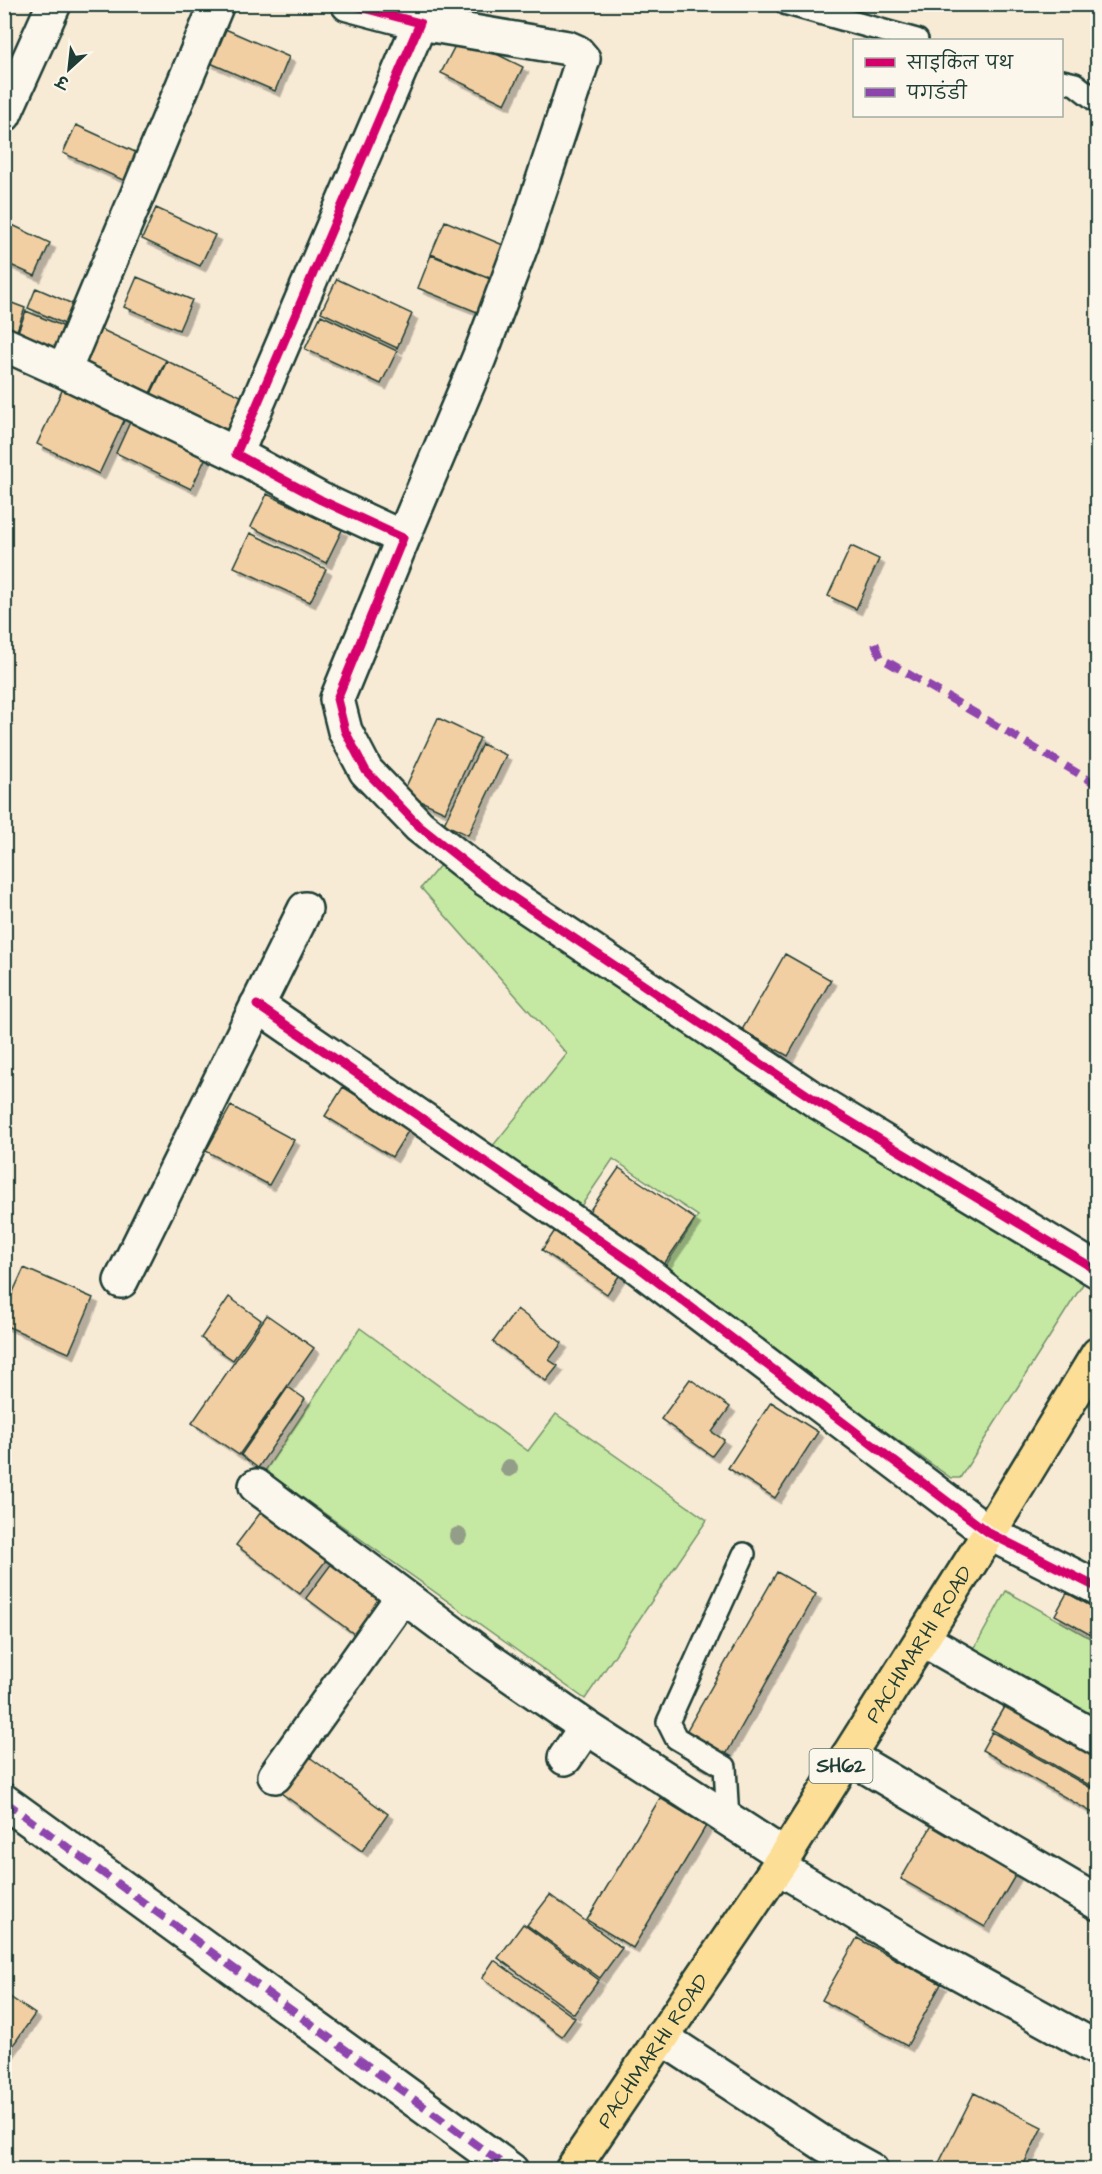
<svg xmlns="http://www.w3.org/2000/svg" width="1102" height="2174" font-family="'Architects Daughter','Playpen Sans Deva',sans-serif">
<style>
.green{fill:#c5e8a2;stroke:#72926b;stroke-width:1.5}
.building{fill:#f2cfa3;stroke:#1f3d34;stroke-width:1.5;filter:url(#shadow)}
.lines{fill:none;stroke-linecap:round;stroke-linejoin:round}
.lane-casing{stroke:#1f3d34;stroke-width:26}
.street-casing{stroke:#1f3d34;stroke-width:38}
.primary-casing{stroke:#1f3d34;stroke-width:38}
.lane{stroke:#fbf7ec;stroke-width:21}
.street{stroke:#fbf7ec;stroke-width:33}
.primary{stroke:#fdde96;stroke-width:33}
.quiet{stroke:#8e44ad;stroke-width:8;stroke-dasharray:15 8;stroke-linecap:butt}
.cycleway-casing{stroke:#fbf7ec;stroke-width:13}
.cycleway{stroke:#d6006c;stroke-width:9}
.tree{fill:#939e89}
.labels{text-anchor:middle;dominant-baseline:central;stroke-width:4.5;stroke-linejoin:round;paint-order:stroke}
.shield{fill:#fbf7ec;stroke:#61756b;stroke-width:1.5}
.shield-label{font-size:20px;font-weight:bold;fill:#1f3d34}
.street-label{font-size:21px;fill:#1f3d34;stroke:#fbf7ec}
</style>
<defs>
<filter id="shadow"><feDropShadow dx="5.5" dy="5.5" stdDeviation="0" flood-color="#0004"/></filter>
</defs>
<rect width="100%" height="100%" fill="#f8ebd6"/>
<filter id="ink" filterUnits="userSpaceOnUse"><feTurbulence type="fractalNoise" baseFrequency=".0167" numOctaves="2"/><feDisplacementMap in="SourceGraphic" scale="12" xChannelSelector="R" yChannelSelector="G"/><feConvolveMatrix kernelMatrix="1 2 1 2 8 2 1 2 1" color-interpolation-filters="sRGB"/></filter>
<g filter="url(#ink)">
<!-- green -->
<path class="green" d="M446,858L1090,1273L960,1478H951L822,1386L666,1265L698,1216L613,1159L577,1212L487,1153L567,1054L421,888Z
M360,1328L528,1451L556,1414L707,1520L585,1699L265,1471Z
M1006,1591L1097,1642V1714L1094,1719L973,1651Z"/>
<!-- building -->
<path class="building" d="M223,28L289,57L275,91L208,62Z
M460,36L523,67L505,104L441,73Z
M76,125L146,157L134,185L63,153Z
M156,208L215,235L200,266L142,239Z
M4,221L50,243L35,276L4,262Z
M445,221L508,247L495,280L431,254Z
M431,255L495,281L482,314L418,288Z
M137,277L192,300L179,330L124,307Z
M337,279L412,314L397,348L321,312Z
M36,288L75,305L67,325L28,308Z
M4,300L25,308L15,336L4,332Z
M26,311L67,328L58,351L17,334Z
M321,315L397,351L381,384L305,349Z
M90,324L166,360L150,393L75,357Z
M167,361L243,397L227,430L151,394Z
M67,380L129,410L99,474L37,444Z
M131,420L207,455L191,489L116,453Z
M267,494L342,530L326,563L251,527Z
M250,533L326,569L310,602L234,567Z
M851,546L879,559L856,609L828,596Z
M438,718L480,738L445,812L403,793Z
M482,744L506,755L468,835L444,824Z
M785,954L831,980L788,1056L742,1030Z
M343,1087L410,1128L392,1157L325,1116Z
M231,1106L294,1140L269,1185L206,1151Z
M619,1168L695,1219L664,1264L588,1213Z
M556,1229L621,1273L607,1294L542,1250Z
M24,1268L93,1298L69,1353L4,1325V1312Z
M229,1297L261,1320L233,1360L201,1338Z
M517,1309L562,1343L549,1360L558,1366L546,1381L493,1342Z
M267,1315L314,1348L239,1455L192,1423Z
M690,1379L730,1407L712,1432L724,1440L712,1456L661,1419Z
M288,1387L305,1399L258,1468L241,1455Z
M771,1402L818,1432L775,1498L728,1468Z
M267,1504L331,1554L300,1594L236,1545Z
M335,1559L388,1598L358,1637L306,1598Z
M777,1572L816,1594L715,1774L692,1761L700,1746L683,1737Z
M1067,1593L1098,1610V1639L1055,1615Z
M1011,1695L1098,1745V1790L991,1729Z
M992,1732L1098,1792V1816L982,1750Z
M308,1756L388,1814L362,1851L281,1793Z
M660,1798L706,1826L633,1948L587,1920Z
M935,1820L1019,1869L985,1927L901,1879Z
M550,1895L622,1948L600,1978L527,1925Z
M523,1924L599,1980L574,2014L498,1958Z
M857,1938L941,1984L907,2046L822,2000Z
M494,1960L575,2018L562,2036L482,1978Z
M4,1993L35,2014L4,2058Z
M974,2093L1042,2127L1021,2170H953L939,2163Z"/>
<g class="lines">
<defs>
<path id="lane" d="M787,4L917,40
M1062,81L1075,84L1098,102
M728,1820L725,1767L676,1738L668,1722L744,1554"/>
<path id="street" d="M348,4L420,23L236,454L321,500L403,538L337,699L345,731L366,771L419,826L487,880L818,1102L1098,1271
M4,115L54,4
M4,344L64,371L217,4
M64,371L236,454
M403,538L479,358L524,238L583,59L577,52L568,48L420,23L427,4
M257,1005L634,1264L989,1533L1098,1588
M121,1281L305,909
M256,1486L486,1658L586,1727L785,1856
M922,1639L1098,1739
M848,1756L1098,1903
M565,1758L586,1727
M275,1776L403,1596
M4,1801L511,2170
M778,1867L923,1953L1098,2049
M661,2037L824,2144L871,2170"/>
<g id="primary">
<path id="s1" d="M572,2170L785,1856L989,1533L1098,1354"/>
</g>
</defs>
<!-- lane casing -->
<use href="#lane" class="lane-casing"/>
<!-- street casing -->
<use href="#street" class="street-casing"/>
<!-- primary casing -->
<use href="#primary" class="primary-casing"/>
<!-- lane -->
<use href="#lane" class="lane"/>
<!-- street -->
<use href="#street" class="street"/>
<!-- primary -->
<use href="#primary" class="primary"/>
<!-- quiet -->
<path class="quiet" d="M875,643L881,658L1098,785
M4,1801L511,2170"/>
<defs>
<path id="cycleway" d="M348,4L420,23L236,454L321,500L403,538L337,699L345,731L366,771L419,826L487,880L818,1102L1098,1271
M257,1005L634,1264L989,1533L1098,1588"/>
</defs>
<!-- cycleway casing -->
<use href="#cycleway" class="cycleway-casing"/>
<!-- cycleway -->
<use href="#cycleway" class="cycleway"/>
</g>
<!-- trees -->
<g class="tree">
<circle cx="509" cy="1468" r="9"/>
<circle cx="458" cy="1536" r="9"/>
</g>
</g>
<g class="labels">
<!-- shield labels -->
<rect class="shield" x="809.5" y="1749" width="63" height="34" rx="4.5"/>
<g class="shield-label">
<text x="841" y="1766">SH62</text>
</g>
<!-- street labels -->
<g class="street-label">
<text stroke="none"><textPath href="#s1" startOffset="630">PACHMARHI ROAD</textPath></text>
<text stroke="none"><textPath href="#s1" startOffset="144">PACHMARHI ROAD</textPath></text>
</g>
</g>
<!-- margin -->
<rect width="1102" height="2174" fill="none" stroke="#fbf7ec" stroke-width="24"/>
<rect x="12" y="12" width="1078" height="2150" fill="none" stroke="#1f3d34" stroke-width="2" filter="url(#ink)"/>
<!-- legend -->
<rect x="853" y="39" width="210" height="78" fill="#fbf7ec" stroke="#a3ada2" stroke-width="1.5"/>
<rect x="865" y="58" width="30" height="9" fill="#d6006c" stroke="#a3ada2" stroke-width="1.5"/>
<text x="907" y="69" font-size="18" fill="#1f3d34">साइकिल पथ</text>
<rect x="865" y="88" width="30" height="9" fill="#8e44ad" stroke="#a3ada2" stroke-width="1.5"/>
<text x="907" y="99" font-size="18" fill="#1f3d34">पगडंडी</text>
<!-- north arrow -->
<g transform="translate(69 69) rotate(207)" stroke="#fbf7ec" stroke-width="4.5" paint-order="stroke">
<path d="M0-4.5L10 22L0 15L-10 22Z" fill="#1f3d34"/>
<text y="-9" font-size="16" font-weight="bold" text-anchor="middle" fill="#1f3d34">उ</text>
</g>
</svg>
